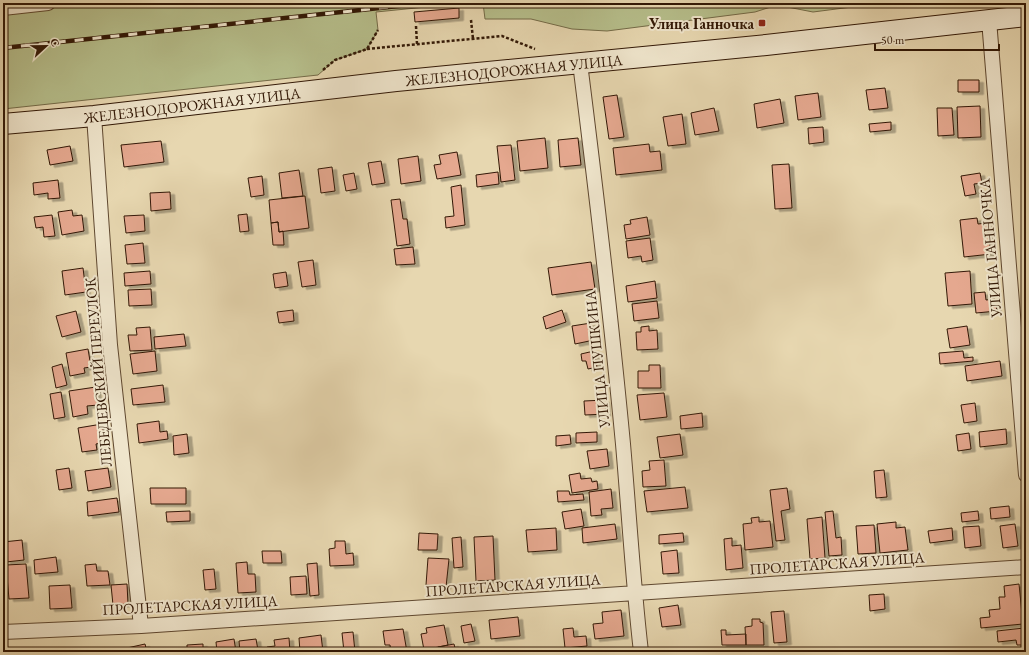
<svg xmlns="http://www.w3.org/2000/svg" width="1029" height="655" font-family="'EB Garamond',serif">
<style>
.green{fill:#b6be8b;stroke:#746b48}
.building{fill:#e5a88f;stroke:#321806;filter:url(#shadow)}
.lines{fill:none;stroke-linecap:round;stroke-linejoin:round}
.street-casing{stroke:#5f4830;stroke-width:16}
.secondary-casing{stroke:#321806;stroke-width:22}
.path{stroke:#321806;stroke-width:2.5;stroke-dasharray:3 2;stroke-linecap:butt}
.street{stroke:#efe5cc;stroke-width:14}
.secondary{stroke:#efe5cc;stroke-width:20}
.rail-casing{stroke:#321806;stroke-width:4.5}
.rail{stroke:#efe5cc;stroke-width:3;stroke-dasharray:9;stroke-linecap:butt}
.poi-dot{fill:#8f2418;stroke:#efe5cc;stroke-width:1.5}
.labels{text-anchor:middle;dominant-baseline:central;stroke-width:4;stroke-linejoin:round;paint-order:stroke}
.poi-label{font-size:15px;font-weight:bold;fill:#321806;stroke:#efe5cc;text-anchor:end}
.street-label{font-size:15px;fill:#321806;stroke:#efe5cc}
</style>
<defs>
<filter id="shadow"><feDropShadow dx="4.5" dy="2.5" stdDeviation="0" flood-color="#0004"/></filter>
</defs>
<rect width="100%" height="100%" fill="#e7d7b0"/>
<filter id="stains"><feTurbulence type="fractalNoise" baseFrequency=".005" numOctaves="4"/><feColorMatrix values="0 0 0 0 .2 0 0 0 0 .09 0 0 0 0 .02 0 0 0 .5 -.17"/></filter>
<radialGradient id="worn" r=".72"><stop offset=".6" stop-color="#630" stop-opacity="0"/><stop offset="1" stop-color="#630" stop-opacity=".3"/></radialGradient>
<!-- green -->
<path class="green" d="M48,3H466L376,12L378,30L367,49L335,60L318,75L3,109V8Z
M483,3H883L813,12L777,5L755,12L607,31L572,29L531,19H485Z"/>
<!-- building -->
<path class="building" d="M459,8V18L415,22L414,12Z
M958,80H979V92H958Z
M885,88L888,108L869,110L866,90Z
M818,93L821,117L798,120L795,96Z
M617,95L624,137L609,139L603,97Z
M780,99L784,123L757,128L754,104Z
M980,106L981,137L958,138L957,107Z
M714,108L719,131L695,135L691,113Z
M937,108H952L954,135L938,136Z
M682,114L686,144L668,146L663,117Z
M891,122V130L870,132L869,124Z
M823,127L824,142L809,144L808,128Z
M545,138L548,168L520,171L517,141Z
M578,138L581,165L560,167L558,140Z
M161,141L164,162L124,167L121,145Z
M649,144L650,152L660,151L662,170L616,175L613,148Z
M511,145L515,180L501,182L497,146Z
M70,146L73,161L50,165L47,150Z
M457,152L461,175L437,179L434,165L441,164L439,155Z
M418,156L421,181L401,184L398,159Z
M381,161L385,183L372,185L368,163Z
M789,164L792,208L775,209L772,165Z
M332,167L335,191L321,193L318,169Z
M299,170L303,196L282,198L279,173Z
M498,172L499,184L477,187L476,175Z
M354,173L357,189L346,191L343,175Z
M980,173L982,183L974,184L976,194L965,196L961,176Z
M262,176L264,195L251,197L248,178Z
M58,180L60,198L48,199V193L34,195L33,183Z
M461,185L465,225L446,228L445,217L454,216L451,187Z
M170,192L171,209L151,211L150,193Z
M305,196L309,228L279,232L278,222L271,223L269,200Z
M400,199L403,219H407L410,244L397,246L391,200Z
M72,210L73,216L82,215L84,231L62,235L58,212Z
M247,214L249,231L240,232L238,215Z
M52,215L55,236L44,237L43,227L36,228L34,217Z
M144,215L145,231L126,233L124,216Z
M647,217L650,235L626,239L624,225L631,224L630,220Z
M977,218L978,224L987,223L991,254L964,257L960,220Z
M278,222L279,232L283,231L284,245H273L271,223Z
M650,238L653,260L642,262L641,256L628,258L626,241Z
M143,243L145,263L127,264L125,245Z
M413,247L415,264L396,265L394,249Z
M313,260L316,285L302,287L298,262Z
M591,262L595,289L552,295L548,268Z
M83,268L86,292L65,295L62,271Z
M150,271L151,284L125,286L124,273Z
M970,271L972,304L948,306L945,273Z
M286,272L288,286L275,288L273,274Z
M655,281L657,298L628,302L626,286Z
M151,289L152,305L129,306L128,290Z
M985,292L986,300L995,299L997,311L976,313L974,293Z
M657,301L659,318L634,321L632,304Z
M293,310L294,321L279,323L277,312Z
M562,310L566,322L546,329L543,317Z
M76,311L81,332L62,337L56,316Z
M591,323L594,340L575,344L572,326Z
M649,326V331L657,330L658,349L637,350L636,332H641V327Z
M967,326L970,345L950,348L947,329Z
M150,327L152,350L130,351L128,335H137L136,328Z
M184,334L186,346L155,349L154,337Z
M88,349L91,367L84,368L85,373L70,376L66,353Z
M155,351L157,371L133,374L130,354Z
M594,351L597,367L588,369L586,361H582L581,354Z
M963,351L964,358L973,357V361L940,364L939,353Z
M1000,361L1002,376L967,381L965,366Z
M62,364L67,385L56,388L52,367Z
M649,365H660L661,388H638V371H649Z
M163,385L165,402L133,405L131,389Z
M96,387L98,405L87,406L88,414L73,417L69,391Z
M61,392L65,417L54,419L50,394Z
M664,393L667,417L640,420L637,395Z
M605,400L606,414L585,415L584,401Z
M975,403L977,421L964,423L961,405Z
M702,413L703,427L681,429L680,416Z
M159,421L160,432L167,431L168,439L139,443L137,424Z
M102,424L105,442L96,444L97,450L82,452L78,428Z
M1006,429L1007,444L980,447L979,432Z
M597,432V442L576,443V433Z
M969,433L971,449L958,451L956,435Z
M187,434L189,453L174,455L173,436Z
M680,434L683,455L660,458L657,437Z
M570,435L571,444L556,446V436Z
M607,449L609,466L590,469L587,451Z
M664,460L666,486L643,487L642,471L650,470L649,461Z
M69,468L72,488L59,490L56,470Z
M108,468L111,487L88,491L85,471Z
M884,470L887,497L876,498L874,471Z
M580,473L581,479L591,478L592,482L597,481L598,489L572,493L569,475Z
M685,487L688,508L647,512L644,491Z
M150,488H186V504H151Z
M787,488L790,509L781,511L785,540L776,541L770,490Z
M611,489L613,508L601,509L602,515L591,516L589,492Z
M557,491H569L570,495L583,494L584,500L558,502Z
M117,498L119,512L88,516L87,502Z
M1009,506L1010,517L991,519L990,508Z
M581,509L584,526L565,529L562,512Z
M190,511V521L167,522L166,512Z
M833,511L836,538L841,537L842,555L829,556L825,512Z
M978,511L979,520L962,522L961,513Z
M759,517V522L770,521L773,547L745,550L743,524L752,523L751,518Z
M822,517L825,558L810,559L807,519Z
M896,522V528L905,527L908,550L880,553L877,524Z
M615,524L617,539L583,543L582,528Z
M1015,524L1018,546L1003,548L1000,526Z
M874,525L876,553L858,554L856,526Z
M979,526L981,546L965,548L963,527Z
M556,528L557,550L528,552L526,530Z
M952,528L953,540L930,543L928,531Z
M419,533L438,534L437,550H418Z
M683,533L684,542L659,544V535Z
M493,536L495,580L476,581L474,537Z
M461,537L463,567L454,568L452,538Z
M732,538V546L741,545L743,568L726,570L724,539Z
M22,540L24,560L6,562L5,553H3V542Z
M335,541H345L346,554L353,553L354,565L330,566L329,549L335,548Z
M677,550L679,573L663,574L661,552Z
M262,551H281L282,563H263Z
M56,557L58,572L35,574L34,560Z
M428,558L449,559L446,587L426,585Z
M247,562L248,574H255L256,592L238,593L236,563Z
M317,563L319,595L310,596L307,564Z
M26,564L29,598L9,599L6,565Z
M96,564L97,571H108L110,585L87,586L85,565Z
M214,569L216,589L205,590L203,570Z
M306,576L307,594L291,595L290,577Z
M127,584L128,604L113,605L111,585Z
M1019,584L1023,624L981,628L980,618L990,617L989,610L1000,609L999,597H1005L1004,586Z
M70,585L72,608L50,609L49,586Z
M884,594L885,609L870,611L869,595Z
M678,605L681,625L662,627L659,608Z
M621,610L624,636L595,639L593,624L603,623L602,612Z
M784,611L787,642L774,643L771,612Z
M518,617L520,636L491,639L489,620Z
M752,619H760V622L763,623L764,645H746L745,627L752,626Z
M471,624L475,641L464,643L461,626Z
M444,625L448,645L424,650L421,634L427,633L426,628Z
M573,628L574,637L586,636L587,646L565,648L563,629Z
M1024,628L1026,645H1017L1016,640L998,642L997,631Z
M403,629L407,652H391L390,645H385L383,631Z
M721,630H726V635L746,634V645H722Z
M353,632L355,652H344L342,633Z
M321,635L323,652H300L299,638Z
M289,638L290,652H267V647L275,646L274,640Z
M234,639L236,652H217L216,642Z
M256,639L258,650L250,651V652H240L239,641Z
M145,644L147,652H128L127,648Z
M203,644V652H187V645Z
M454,644L456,652H439L438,647Z
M91,648V652H74L73,650Z
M1002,650V652H991V651Z"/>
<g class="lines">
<defs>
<path id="street" d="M3,8L48,3
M989,20L1026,475
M580,63C596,190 611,317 623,444C629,513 633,583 641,652
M94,116L110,345L141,626
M3,632L141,626L1026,567"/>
<g id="secondary">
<path id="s1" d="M3,124L94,116L396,81L766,45L1026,16"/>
</g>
</defs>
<!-- street casing -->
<use href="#street" class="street-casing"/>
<!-- secondary casing -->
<use href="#secondary" class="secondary-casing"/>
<!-- path -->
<path class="path" d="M471,20L473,39
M416,26L417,44
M367,49L502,36L535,49
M323,70L335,60L367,49L378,30"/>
<!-- street -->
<use href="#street" class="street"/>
<!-- secondary -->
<use href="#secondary" class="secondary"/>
<defs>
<path id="rail" d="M3,48L427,3"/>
</defs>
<!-- rail casing -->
<use href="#rail" class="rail-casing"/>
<!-- rail -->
<use href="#rail" class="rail"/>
</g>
<!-- markers -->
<rect class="poi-dot" x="758" y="19" width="8" height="8" rx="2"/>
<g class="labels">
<!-- poi labels -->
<g class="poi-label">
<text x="754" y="23">Улица Ганночка</text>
</g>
<!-- street labels -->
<g class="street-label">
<text stroke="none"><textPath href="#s1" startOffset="514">ЖЕЛЕЗНОДОРОЖНАЯ УЛИЦА</textPath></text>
<text stroke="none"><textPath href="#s1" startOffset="190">ЖЕЛЕЗНОДОРОЖНАЯ УЛИЦА</textPath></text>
<text transform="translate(990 248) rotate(-95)">УЛИЦА ГАННОЧКА</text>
<text transform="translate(597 359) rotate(-96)">УЛИЦА ПУШКИНА</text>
<text transform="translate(98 372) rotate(-95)">ЛЕБЕДЕВСКИЙ ПЕРЕУЛОК</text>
<text transform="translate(837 563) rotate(-4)">ПРОЛЕТАРСКАЯ УЛИЦА</text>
<text transform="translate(513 585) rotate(-4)">ПРОЛЕТАРСКАЯ УЛИЦА</text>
<text transform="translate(190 605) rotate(-3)">ПРОЛЕТАРСКАЯ УЛИЦА</text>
</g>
</g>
<!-- margin -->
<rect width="1029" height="655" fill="none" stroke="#e7d7b0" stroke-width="16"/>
<rect x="4" y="4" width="1021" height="647" fill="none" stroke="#321806" stroke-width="2"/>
<rect x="8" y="8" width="1013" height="639" fill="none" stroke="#321806"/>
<!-- north arrow -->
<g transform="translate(46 46) rotate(68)" stroke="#efe5cc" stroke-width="3" paint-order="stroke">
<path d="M0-3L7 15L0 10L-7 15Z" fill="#321806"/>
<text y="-6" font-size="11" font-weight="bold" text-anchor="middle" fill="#321806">С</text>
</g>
<!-- scale -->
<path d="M875 44v6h124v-6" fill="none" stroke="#321806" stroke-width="2"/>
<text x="881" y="44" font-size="12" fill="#321806" stroke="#efe5cc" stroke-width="3" paint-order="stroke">50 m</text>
<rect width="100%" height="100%" filter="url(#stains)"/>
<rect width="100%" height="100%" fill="url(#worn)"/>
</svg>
